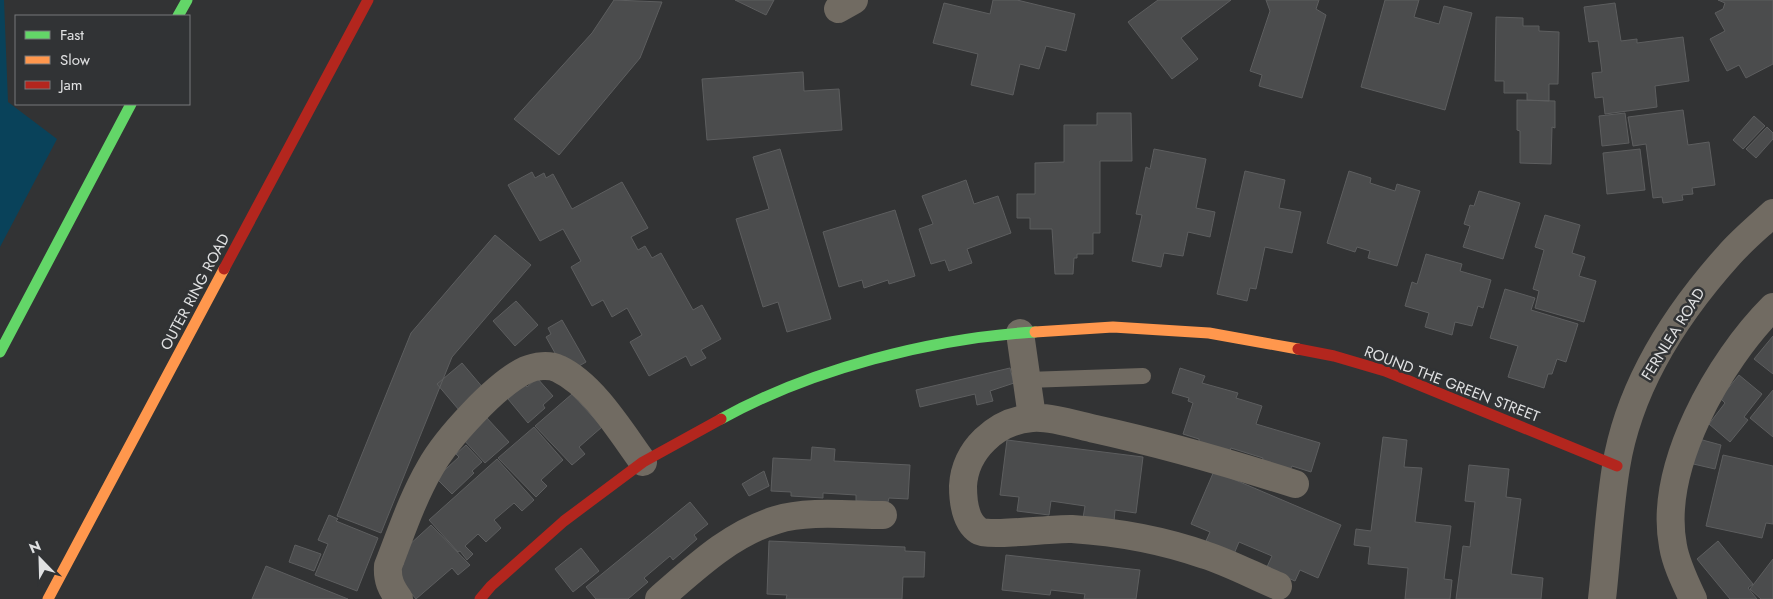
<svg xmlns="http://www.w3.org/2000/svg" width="1773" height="599" font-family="Jost,sans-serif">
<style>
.grass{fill:#09425a}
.building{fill:#4b4c4d;stroke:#5d5e5f}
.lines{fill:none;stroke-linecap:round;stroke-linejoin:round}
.lane{stroke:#716b62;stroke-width:16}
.street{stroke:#716b62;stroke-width:28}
.fast{stroke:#63d668;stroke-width:11}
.slow{stroke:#ff974d;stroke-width:11}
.jam{stroke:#b3261e;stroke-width:11}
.labels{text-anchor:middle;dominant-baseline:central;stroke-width:5;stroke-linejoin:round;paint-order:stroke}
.street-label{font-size:15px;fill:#e0e1e2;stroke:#313335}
</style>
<rect width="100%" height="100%" fill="#323334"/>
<!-- grass -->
<path class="grass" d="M0,0H4L8,102L57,139L0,247Z"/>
<!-- building -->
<path class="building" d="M614,0L662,2L640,58L559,155L514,119L592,33Z
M735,0H774L766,15Z
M993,0H1017L1075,14L1066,51L1046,46L1039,69L1020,64L1013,95L971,85L978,54L933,43L944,3L990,14Z
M1158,0H1231L1181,38L1198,59L1172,79L1128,22Z
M1266,0H1319L1316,9L1326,15L1302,98L1259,86L1262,75L1250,71L1270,11Z
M1385,0H1419L1414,17L1439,24L1444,6L1472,13L1445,110L1361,87Z
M1718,0H1773V64L1746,78L1739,65L1727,71L1710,39L1725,31L1715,13L1723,9L1725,3Z
M1615,3L1621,41L1637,39V43L1683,37L1689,81L1655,86L1657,107L1605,114L1603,97L1595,98L1592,73L1602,72L1598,41L1589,42L1584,7Z
M1496,17L1523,18V26H1539V31L1559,32L1558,84H1549V101L1527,100V93H1504V81H1495Z
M803,72L804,91L839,89L842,130L707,140L702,79Z
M1517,100L1555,101V128L1552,127L1551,164L1520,163V131L1517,130Z
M1683,110L1688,145L1709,142L1715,185L1692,188L1693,194L1682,195L1683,200L1663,203L1662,197L1653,198L1646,144L1633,146L1628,117Z
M1097,113H1131L1132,161H1100V233H1093V254H1077V258H1074L1073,274H1055L1052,229H1030V218H1017V194H1035V163L1064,162V125H1097Z
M1625,113L1629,143L1602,146L1599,116Z
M1754,116L1765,126L1743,149L1733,140Z
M1767,127L1773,133V139L1756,158L1746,149Z
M780,149L831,319L787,332L778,302L763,307L736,219L769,209L753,157Z
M1154,149L1206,159L1196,208L1215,212L1210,237L1188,232L1183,256L1164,253L1161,267L1132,261L1142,215L1136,214L1146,167L1150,169Z
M1640,149L1645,190L1607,194L1603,153Z
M1245,171L1285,180L1279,208L1301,212L1292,253L1265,247L1256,289L1250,288L1247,301L1217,294Z
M1349,171L1371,178L1370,183L1395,191L1397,184L1420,191L1397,266L1368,258L1370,251L1357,247L1355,252L1327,243Z
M532,172L535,178L544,173L546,178L553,174L572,209L622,182L648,228L631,237L638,250L645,246L652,258L661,253L693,310L702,305L721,339L701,350L706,358L691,366L686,356L649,376L630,342L642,335L627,308L612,317L603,300L592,306L571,267L581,261L563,229L540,241L508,185Z
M966,180L974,204L998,196L1011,233L967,249L972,263L949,271L945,260L931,264L919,229L933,224L922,196Z
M1479,191L1520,203L1503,259L1463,247L1470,226L1464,224L1470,205L1474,206Z
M895,210L915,276L889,284L888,280L864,288L862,280L839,287L823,232Z
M1545,215L1580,225L1572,253L1585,257L1579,276L1596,281L1584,322L1535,308L1539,291L1533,289L1544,250L1535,247Z
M495,235L531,265L452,357L381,533L337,516L411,333Z
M1426,254L1462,264L1460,271L1491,280L1483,308L1478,306L1472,326L1455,322L1452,335L1425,327L1429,313L1405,306L1412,282L1417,284Z
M1505,289L1535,298L1531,310L1578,324L1566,362L1557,359L1552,374H1548L1544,388L1508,377L1518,346L1490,338Z
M516,301L538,325L515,346L493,321Z
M562,320L586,362L572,370L564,369L546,337L551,334L548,328Z
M1773,336V374L1754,359Z
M462,363L484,389L459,410L437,384Z
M1010,368L1014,383L990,391L993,401L977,405L975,394L920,407L916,390Z
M1180,368L1205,376L1202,383L1238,393L1236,398L1262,406L1256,424L1320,443L1311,472L1292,466L1290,470L1262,462L1263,458L1231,448L1230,451L1199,442V439L1183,434L1193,403L1188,401L1189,398L1172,393Z
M1739,375L1762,394L1744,417L1748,420L1730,442L1709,424L1725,403L1720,398Z
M537,378L553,396L543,405L545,408L528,423L508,399L525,384L527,387Z
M1773,390V437L1750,418Z
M572,394L602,427L579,447L585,454L572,465L535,426Z
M486,417L509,442L485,463L462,438Z
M534,427L563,460L541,480L547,486L536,497L498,458Z
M1383,437L1407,440L1404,467L1422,468L1415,522L1451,526L1444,579L1452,580L1450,599H1405L1408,568L1368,564L1370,547L1354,545L1356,529L1371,531Z
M1695,438L1721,445L1715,469L1689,463Z
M1007,440L1143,457L1136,513L1115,510L1114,522L1083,518L1085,506L1051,501L1049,515L1017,511L1019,497L1000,495Z
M466,445L482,462L472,471L474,473L452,494L436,478L459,457L456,454Z
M812,447L835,449L834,461L910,465L908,499L889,498L888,502L856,501V495L823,493V498L791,496V492L771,491L773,458L811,460Z
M1723,455L1773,466V524L1766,523L1762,538L1706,526Z
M497,459L534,500L522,511L514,503L494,520L501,528L486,542L478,534L465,546L473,554L467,560L460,551L458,552L429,520Z
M1469,465L1509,469L1506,497L1521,499L1511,574L1543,578L1541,599H1456L1463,546L1470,547L1475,502L1465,501Z
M764,471L769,486L749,496L742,484Z
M1214,471L1341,525L1318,578L1300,570L1295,581L1266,569L1272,556L1239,542L1234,554L1206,541L1210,532L1191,524Z
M690,502L708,524L694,535L697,539L673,560L670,556L644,578L648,582L628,599H596L586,587Z
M329,515L338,519L336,521L378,538L357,591L315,575L328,544L318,540Z
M431,525L470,565L458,575L452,568L416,599L411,593L408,596L394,573L404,564L397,556Z
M769,541L905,547V551L925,552L924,577H903L902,599H786L787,595L767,594Z
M1718,541L1753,584L1748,588L1757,599H1730L1697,559Z
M295,545L321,554L314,571L289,562Z
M581,548L599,571L573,592L555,569Z
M1006,555L1140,570L1136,599H1084L1085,594L1051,590L1050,595L1002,590Z
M1773,559V599H1761L1750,589Z
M266,566L348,599H252Z"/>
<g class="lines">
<!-- lane -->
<path class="lane" d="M1027,380L1143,376"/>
<!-- street -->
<path class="street" d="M838,9L854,0
M1020,333L1032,417
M1278,586C1254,576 1230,563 1205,555C1162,540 1118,532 1072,529C1055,528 987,537 979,531C965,522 963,502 963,486C965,450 996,421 1032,418C1049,416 1077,425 1095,429C1163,444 1229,463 1295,484
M399,599C391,588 387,580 388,566C401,533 412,499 430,468C446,439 496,384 526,370C535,366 549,364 559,369C593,385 621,432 643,462
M659,599C695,568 730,534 776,520C807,510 850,515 883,515
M1602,599C1607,555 1609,510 1616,467C1629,387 1676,314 1729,255C1742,240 1758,227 1773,213
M1693,599C1685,582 1676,564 1673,546C1658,467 1719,361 1773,307"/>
<!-- fast -->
<path class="fast" d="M178,16L187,0
M0,352L131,104
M721,419C811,369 933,338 1035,332"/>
<!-- slow -->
<path class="slow" d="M1035,332L1113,327L1209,333L1298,349
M48,599L224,269"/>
<!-- jam -->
<path class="jam" d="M224,269L368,0
M1298,349L1334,356L1385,371L1617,466
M480,599L491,586L564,521L643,462L721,419"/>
</g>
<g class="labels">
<!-- street labels -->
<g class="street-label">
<text transform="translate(195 292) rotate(-62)">OUTER RING ROAD</text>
<text transform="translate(1673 334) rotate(-58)">FERNLEA ROAD</text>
<text transform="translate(1452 384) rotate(21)">ROUND THE GREEN STREET</text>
</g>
</g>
<!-- legend -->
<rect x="15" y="15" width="175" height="90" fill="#313335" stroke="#77797a"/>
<rect x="25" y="31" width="25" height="8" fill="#63d668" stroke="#77797a"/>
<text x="60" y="40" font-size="15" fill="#e0e1e2">Fast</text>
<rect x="25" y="56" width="25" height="8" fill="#ff974d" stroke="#77797a"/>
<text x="60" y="65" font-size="15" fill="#e0e1e2">Slow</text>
<rect x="25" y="81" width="25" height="8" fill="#b3261e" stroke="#77797a"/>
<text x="60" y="90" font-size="15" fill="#e0e1e2">Jam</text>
<!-- north arrow -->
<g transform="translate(40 559) rotate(337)" stroke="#313335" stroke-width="4" paint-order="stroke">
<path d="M0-4L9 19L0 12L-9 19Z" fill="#e0e1e2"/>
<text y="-8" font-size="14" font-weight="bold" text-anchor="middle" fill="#e0e1e2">N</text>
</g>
</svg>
